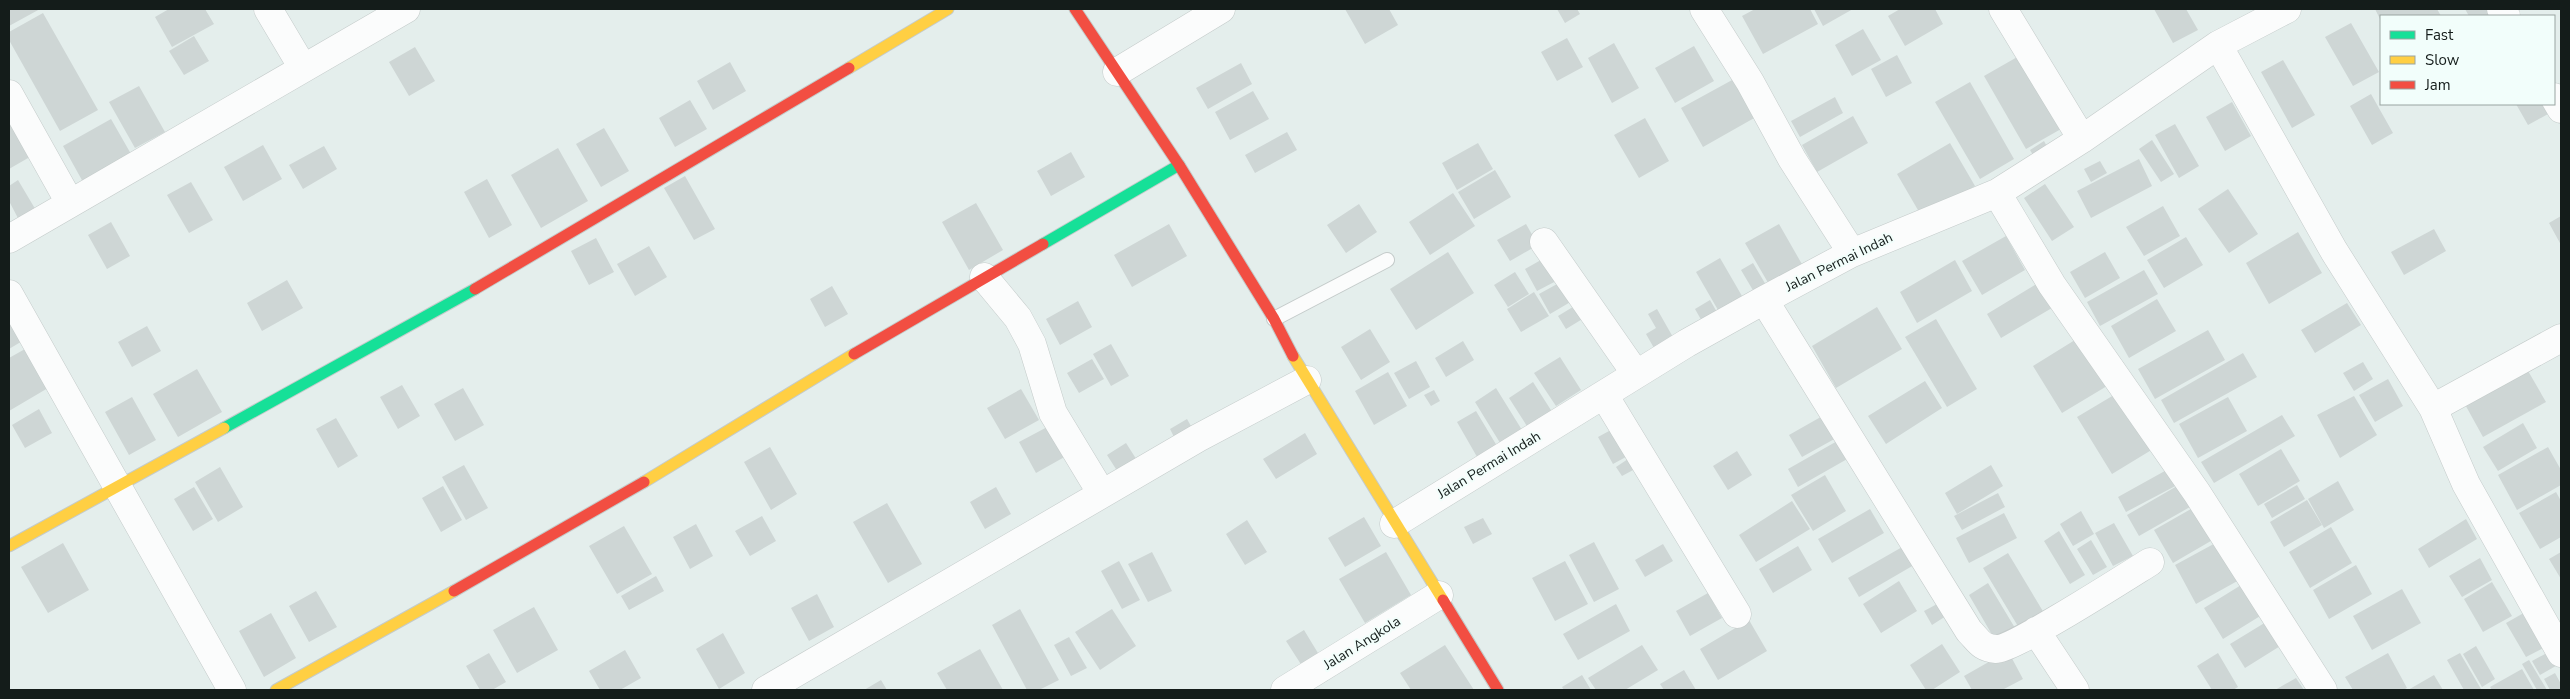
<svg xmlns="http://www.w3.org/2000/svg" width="2570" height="699" font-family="'Nunito Sans',sans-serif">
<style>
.building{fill:#ced6d5}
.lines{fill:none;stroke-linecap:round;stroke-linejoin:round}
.lane-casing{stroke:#c4cbca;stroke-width:16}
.street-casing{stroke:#c4cbca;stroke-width:29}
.fast-casing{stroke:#c4cbca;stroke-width:13}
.slow-casing{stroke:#c4cbca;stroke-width:13}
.jam-casing{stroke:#c4cbca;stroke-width:13}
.lane{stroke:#fbfcfc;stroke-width:14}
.street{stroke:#fbfcfc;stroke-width:28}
.fast{stroke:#16e098;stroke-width:11}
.slow{stroke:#ffcf43;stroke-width:11}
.jam{stroke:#f24e42;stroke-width:11}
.labels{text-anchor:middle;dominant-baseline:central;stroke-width:4;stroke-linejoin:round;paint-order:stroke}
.street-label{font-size:14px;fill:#141c1a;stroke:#f2fefb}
</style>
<rect width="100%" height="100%" fill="#e4eeec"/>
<!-- building -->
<path class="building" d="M9,9H40L9,26Z
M169,9H205L214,24L172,47L155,17Z
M1345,9H1389L1398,25L1365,44Z
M1557,9H1577L1580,14L1565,23Z
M1755,9H1810L1818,24L1763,54L1742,16Z
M1814,9H1853L1823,26Z
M1900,9H1935L1943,24L1905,46L1888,16Z
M2154,9H2186L2198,30L2173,43Z
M2375,9H2437L2441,16H2381V21Z
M2465,9H2493L2495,12L2487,16H2469Z
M43,13L98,110L60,131L9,40V32Z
M2351,23L2379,72L2353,86L2325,37Z
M1863,29L1881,60L1852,76L1835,45Z
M194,36L209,61L184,75L169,51Z
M1567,38L1583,67L1557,81L1541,52Z
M1614,43L1639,88L1612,103L1588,58Z
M1694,46L1714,81L1675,103L1655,68Z
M415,47L435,81L409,96L389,62Z
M1897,55L1912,83L1886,97L1871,69Z
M2019,56L2061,129L2026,149L1984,76Z
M2283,60L2315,115L2292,128L2261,72Z
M730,62L746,91L713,110L697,81Z
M1241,63L1252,84L1208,109L1196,88Z
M1734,79L1756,117L1703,147L1681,108Z
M1970,82L2014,159L1980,179L1935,102Z
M139,86L165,132L135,148L109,102Z
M1253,91L1269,119L1230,140L1215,112Z
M2371,94L2393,133L2372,145L2350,106Z
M1835,97L1843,113L1800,137L1791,121Z
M690,100L707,129L675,147L659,118Z
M2232,102L2251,136L2225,151L2206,117Z
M2516,104H2542L2548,114L2528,125Z
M9,109L35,154L9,169Z
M1853,116L1868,143L1817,172L1802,145Z
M1645,118L1669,161L1639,178L1614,135Z
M111,119L131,154L83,182L63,146Z
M2175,124L2199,166L2179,178L2155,135Z
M604,128L629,171L601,187L576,144Z
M1287,132L1297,150L1255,173L1245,155Z
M2152,140L2174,174L2161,182L2139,149Z
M2044,141L2051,154L2037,162L2030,150Z
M1478,143L1493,169L1457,190L1442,163Z
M1950,143L1975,186L1922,217L1897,174Z
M263,145L282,179L243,201L224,167Z
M324,146L337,169L303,189L289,165Z
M558,148L588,201L541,228L511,175Z
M1071,152L1085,177L1051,196L1037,171Z
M2139,159L2152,186L2091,218L2077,191Z
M2100,161L2107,173L2091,182L2084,169Z
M1495,170L1511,197L1474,219L1458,192Z
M685,176L715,229L694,240L664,188Z
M487,179L512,225L489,238L464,192Z
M18,180L37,212L20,222L9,201V186Z
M191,182L213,220L189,233L167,195Z
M2045,184L2074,227L2052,241L2024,198Z
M2228,189L2258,234L2229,253L2198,209Z
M1453,193L1475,226L1430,255L1409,222Z
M976,203L1003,250L969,270L942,222Z
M1359,204L1377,232L1346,253L1327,225Z
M2163,206L2180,236L2144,256L2126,227Z
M2561,216V245L2549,223Z
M111,222L130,256L107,269L88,235Z
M1169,224L1187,256L1132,287L1114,255Z
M1526,224L1538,245L1510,261L1497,240Z
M1779,224L1807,273L1774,293L1745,243Z
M2434,229L2446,251L2404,275L2391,252Z
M2298,232L2322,273L2269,304L2246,263Z
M2006,236L2025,270L1982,295L1962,261Z
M2186,237L2203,265L2164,288L2147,260Z
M596,238L614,272L589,285L571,251Z
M649,246L667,277L635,296L617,264Z
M1448,252L1474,293L1416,330L1390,289Z
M2105,252L2120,278L2085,298L2070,272Z
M1548,256L1560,279L1537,291L1525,269Z
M1720,258L1742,296L1718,310L1696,272Z
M1955,260L1972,291L1917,323L1900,292Z
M1753,263L1766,285L1754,292L1741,270Z
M2144,270L2158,294L2100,326L2087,302Z
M1515,272L1529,294L1508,307L1494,285Z
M1568,278L1579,297L1550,314L1539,294Z
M287,280L303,308L262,331L247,303Z
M2043,280L2057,305L2001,338L1987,314Z
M832,286L848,314L825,327L810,299Z
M1534,292L1549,316L1521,332L1507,309Z
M2157,299L2176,331L2129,358L2111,326Z
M1710,300L1722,321L1707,330L1695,309Z
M1078,301L1092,327L1060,345L1046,319Z
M1581,302L1589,315L1566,329L1558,316Z
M2347,303L2361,325L2315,353L2301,330Z
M1877,307L1902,349L1836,388L1812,346Z
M1657,309L1678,346L1654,348L1646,334L1656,328L1648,314Z
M9,313L24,340L9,349Z
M1936,319L1977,389L1947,407L1905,337Z
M147,326L161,351L132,367L118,342Z
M1370,329L1390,362L1361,380L1341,347Z
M2208,330L2225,360L2155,399L2138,369Z
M2083,335L2112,383L2062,413L2033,366Z
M1463,341L1474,360L1446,377L1435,358Z
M1111,344L1129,376L1111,386L1093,354Z
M25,349L48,388L9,411V358Z
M2243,353L2257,377L2174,423L2161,400Z
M1560,357L1581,390L1556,406L1534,373Z
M1092,359L1104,379L1079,393L1067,373Z
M1416,361L1430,387L1409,399L1394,373Z
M2363,362L2373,379L2354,391L2343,373Z
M2524,364L2546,402L2483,437L2462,399Z
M197,369L222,412L178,437L153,394Z
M1388,372L1407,406L1374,425L1355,391Z
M2388,379L2403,406L2375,422L2359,395Z
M1925,381L1942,408L1886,444L1868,416Z
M1533,382L1556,418L1532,434L1509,398Z
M402,385L420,416L398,429L380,397Z
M463,388L484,425L455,441L434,404Z
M1496,388L1527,438L1505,451L1475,402Z
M1021,389L1039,420L1005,439L987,408Z
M2124,389L2158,446L2112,474L2077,417Z
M1434,390L1440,401L1431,406L1424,395Z
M2354,396L2377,435L2340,458L2317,415Z
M132,397L156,440L129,455L105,412Z
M2228,397L2247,431L2198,458L2179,424Z
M39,409L52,433L25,448L12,425Z
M1476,411L1500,451L1480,462L1457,422Z
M1826,414L1838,437L1802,457L1789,435Z
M2282,415L2295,436L2214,483L2201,462Z
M336,418L358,456L338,468L316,429Z
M1187,419L1196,435L1178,445L1170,429Z
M2523,423L2537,448L2498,471L2483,447Z
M1051,425L1068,455L1036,473L1019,442Z
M1620,425L1635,452L1613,464L1598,437Z
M1305,433L1317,454L1276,479L1263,459Z
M1839,440L1849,458L1798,487L1788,469Z
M1126,443L1142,468L1123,480L1107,455Z
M770,447L797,494L771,510L744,462Z
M2548,447L2561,470V485L2517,510L2498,475Z
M2281,449L2300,481L2258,506L2239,474Z
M1737,451L1752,475L1728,490L1713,466Z
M1628,459L1635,469L1622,476L1616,467Z
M464,465L488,508L466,520L442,477Z
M1991,465L2003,486L1957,514L1945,493Z
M220,467L243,507L218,522L195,482Z
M2172,467L2181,483L2126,512L2118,497Z
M1825,475L1846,511L1813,531L1791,495Z
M2338,481L2354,510L2324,528L2308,499Z
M2184,482L2197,503L2139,536L2127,515Z
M2297,485L2305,499L2272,518L2264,504Z
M443,486L462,520L441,532L422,498Z
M194,487L213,519L193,531L174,499Z
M996,487L1011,514L985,529L970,502Z
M2556,492L2561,501V537L2540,549L2519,513Z
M1998,493L2005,507L1962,530L1954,516Z
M2307,500L2322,525L2284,547L2270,522Z
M1792,501L1810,529L1756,562L1739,535Z
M887,503L922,564L888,583L853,522Z
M2198,505L2216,538L2173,563L2154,530Z
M1870,509L1884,533L1832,563L1818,539Z
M2081,511L2094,534L2073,546L2060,524Z
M2004,513L2017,538L1969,563L1956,538Z
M762,516L776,541L750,556L735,531Z
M1364,517L1381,546L1345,567L1328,538Z
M1483,518L1492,534L1473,544L1464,527Z
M2466,519L2477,539L2429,568L2418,549Z
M1247,520L1267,552L1245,565L1226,534Z
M2114,523L2133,556L2113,566L2095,533Z
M696,524L713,556L690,569L673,537Z
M624,526L652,574L617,594L589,546Z
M2331,527L2352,563L2310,588L2289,552Z
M2059,531L2085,575L2070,584L2044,541Z
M2091,540L2107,567L2093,575L2077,549Z
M2221,540L2241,579L2196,604L2175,565Z
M1594,542L1619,589L1594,602L1569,555Z
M63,543L89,590L48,613L21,567Z
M1663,544L1673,561L1645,577L1635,560Z
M1798,546L1812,570L1773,593L1759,569Z
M1904,546L1914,565L1859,597L1848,578Z
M1152,552L1172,591L1148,602L1128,564Z
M1386,552L1411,595L1365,623L1339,579Z
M2561,552V579L2549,559Z
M2008,553L2044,613L2019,628L1983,568Z
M2480,558L2492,580L2462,597L2449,576Z
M1119,561L1140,600L1122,609L1101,571Z
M1565,561L1588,604L1555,621L1532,578Z
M2356,565L2372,594L2329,619L2313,590Z
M656,576L664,591L629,610L621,596Z
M1899,581L1917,611L1881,633L1863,604Z
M2246,582L2265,613L2223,639L2204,608Z
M2492,582L2512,616L2483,632L2464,599Z
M1988,583L2018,633L1998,645L1969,595Z
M2402,589L2421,623L2372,650L2353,616Z
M316,591L337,627L309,642L289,606Z
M1708,593L1722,618L1690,636L1676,611Z
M817,594L834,627L809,641L791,608Z
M1939,603L1946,616L1932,625L1924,611Z
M1616,604L1630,631L1578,660L1563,634Z
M534,607L558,650L517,673L493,630Z
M1020,609L1059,680L1039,690H1027L992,625Z
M1112,609L1136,646L1100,670L1075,632Z
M2529,610L2549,645L2526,657L2506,623Z
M271,613L296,658L264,677L239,631Z
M2271,619L2285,643L2245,668L2230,644Z
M1749,620L1767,651L1718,680L1700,649Z
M1304,630L1321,658L1304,669L1286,641Z
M723,633L745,673L719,689L696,649Z
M1069,637L1087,668L1071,676L1054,645Z
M1942,644L1960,672L1932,690H1926L1910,665Z
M1445,645L1474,690H1411L1400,673Z
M1642,645L1658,670L1625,690H1596L1588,678Z
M2476,646L2495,679L2482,687L2463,654Z
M980,649L1003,690H947L937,673Z
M2554,649L2561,663L2540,675L2532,661Z
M625,650L641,678L620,690H600L589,671Z
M2008,651L2023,679L2002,690H1972L1964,676Z
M489,653L506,682L492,690H480L466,666Z
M2218,653L2238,687L2233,690H2212L2197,666Z
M2388,653L2407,688L2403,690H2353L2345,677Z
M2460,653L2481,689L2479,690H2464L2447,660Z
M2529,660L2547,690H2537L2522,664Z
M2522,669L2534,690H2492L2490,687Z
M1684,670L1696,690H1664L1660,684Z
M2555,673L2561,684V690H2550L2544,679Z
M1582,675L1591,690H1564L1562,687Z
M2434,675L2443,690H2408Z
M2296,678L2304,690H2275Z
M881,680L887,690H864Z"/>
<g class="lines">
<defs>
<path id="lane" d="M1274,319L1387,260"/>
<path id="street" d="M268,9L303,68
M1704,9L1750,82L1792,159L1852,253
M2003,9L2082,139
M2501,9L2506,16
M2218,45L2334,251L2433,408L2466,484L2561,653
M1117,72L1221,9
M9,94L70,203
M2554,97L2561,109
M1997,193L2052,285L2197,493L2323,690
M9,239L406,9
M1544,242L1636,374
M984,277L1018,318L1032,344L1053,413L1102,494
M9,294L232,690
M1764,300L1969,631C1979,641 1981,648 1996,649C2012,650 2129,575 2150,562
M1604,395L1737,614
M2433,408L2561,338
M1394,524L1687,343L1764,300L1852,253L1997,193L2082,139L2218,45L2287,9
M2036,631L2075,690
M766,690L1198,438L1307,380
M1285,690L1439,595"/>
<path id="fast" d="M1043,244L1179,165
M224,428L475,289"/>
<path id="slow" d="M849,68L948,9
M1293,356L1443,600
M644,482L854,354
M9,546L224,428
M276,690L454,591"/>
<path id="jam" d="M1075,9L1179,165L1274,319L1293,356
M475,289L849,68
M854,354L1043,244
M454,591L644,482
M1443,600L1498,690"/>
</defs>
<!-- lane casing -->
<use href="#lane" class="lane-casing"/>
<!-- street casing -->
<use href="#street" class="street-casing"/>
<!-- fast casing -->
<use href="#fast" class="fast-casing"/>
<!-- slow casing -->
<use href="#slow" class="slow-casing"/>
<!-- jam casing -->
<use href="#jam" class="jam-casing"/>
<!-- lane -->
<use href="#lane" class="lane"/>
<!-- street -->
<use href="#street" class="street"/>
<!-- fast -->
<use href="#fast" class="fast"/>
<!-- slow -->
<use href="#slow" class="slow"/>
<!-- jam -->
<use href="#jam" class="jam"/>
</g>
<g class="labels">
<!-- street labels -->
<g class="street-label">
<text transform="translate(1839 262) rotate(-26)">Jalan Permai Indah</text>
<text transform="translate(1489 465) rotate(-31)">Jalan Permai Indah</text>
<text transform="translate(1362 643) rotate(-32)">Jalan Angkola</text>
</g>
</g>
<!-- border -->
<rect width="2570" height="699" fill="none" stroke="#141c1a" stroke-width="20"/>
<!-- legend -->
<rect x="2380" y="15" width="175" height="90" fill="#f2fefb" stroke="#99a4a1"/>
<rect x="2390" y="31" width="25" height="8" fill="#16e098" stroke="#99a4a1"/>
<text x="2425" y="40" font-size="15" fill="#141c1a">Fast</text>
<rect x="2390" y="56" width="25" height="8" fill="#ffcf43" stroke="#99a4a1"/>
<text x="2425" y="65" font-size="15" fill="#141c1a">Slow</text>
<rect x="2390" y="81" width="25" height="8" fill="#f24e42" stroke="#99a4a1"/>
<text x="2425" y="90" font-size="15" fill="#141c1a">Jam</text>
</svg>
